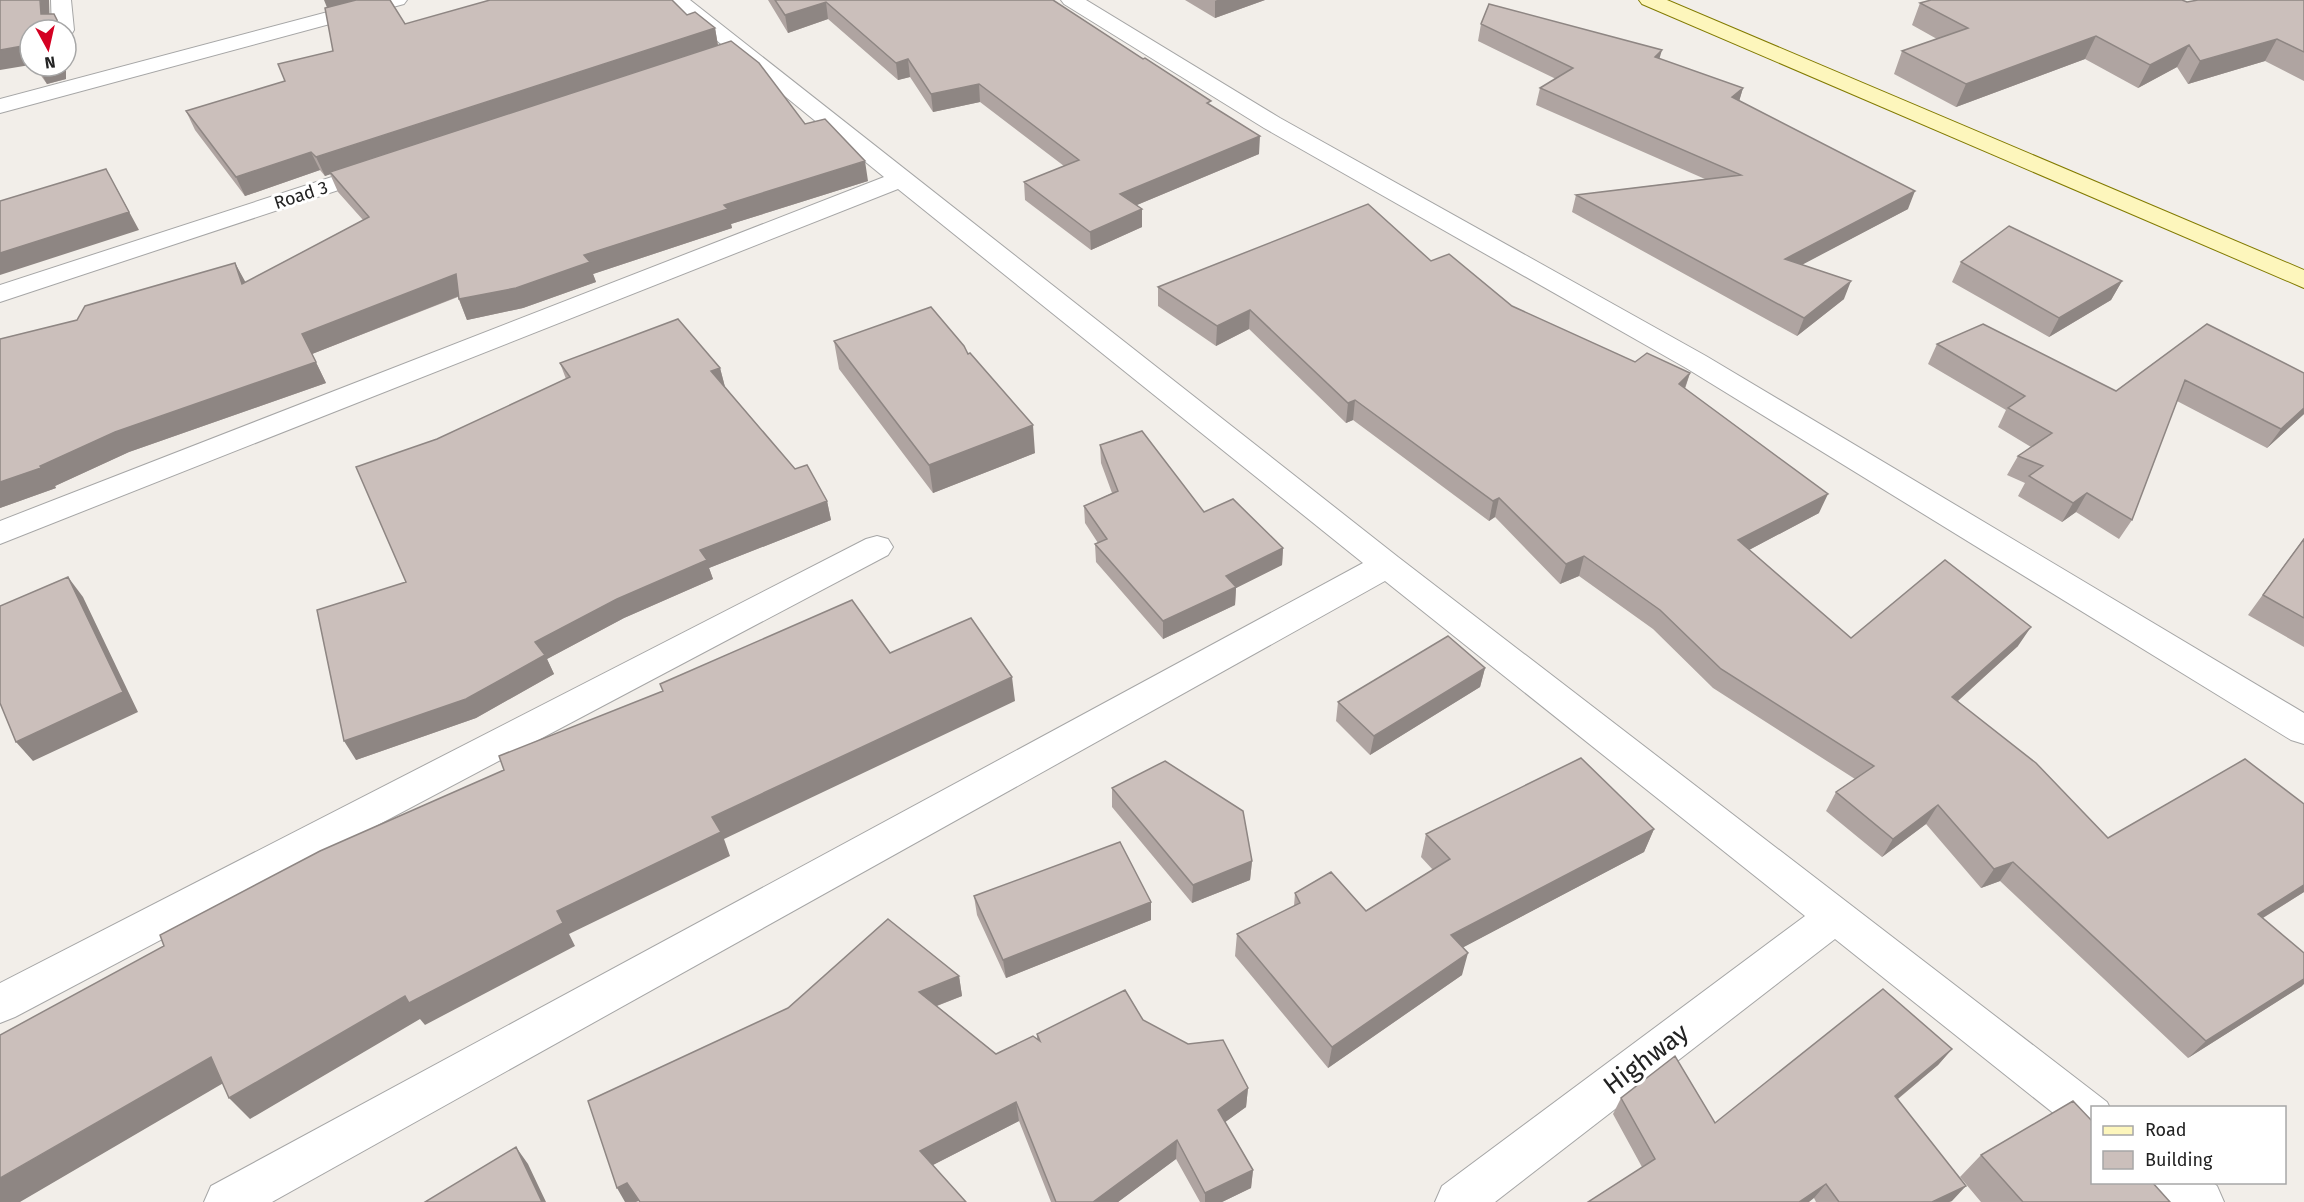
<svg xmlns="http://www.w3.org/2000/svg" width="2304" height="1202" font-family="'Fira Sans',sans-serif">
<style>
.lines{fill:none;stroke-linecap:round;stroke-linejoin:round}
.street-casing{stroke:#a6a6a6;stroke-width:2}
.secondary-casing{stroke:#827b00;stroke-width:2}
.street{fill:#fff;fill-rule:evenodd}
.secondary{fill:#fdf6bc;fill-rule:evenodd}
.wall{fill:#afa4a1}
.shaded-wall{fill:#8e8683}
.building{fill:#cbbfbb;stroke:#8e8683;stroke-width:1.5}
.labels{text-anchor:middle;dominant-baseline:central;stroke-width:6;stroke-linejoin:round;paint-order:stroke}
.far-street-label{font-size:18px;fill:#222;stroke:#fff}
.near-street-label{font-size:26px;fill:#222;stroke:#fff}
</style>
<rect width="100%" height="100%" fill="#f2eee9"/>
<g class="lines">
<defs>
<path id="street" d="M51,0H71L74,30L71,35L66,36V30H52Z
M373,0H407L404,4L0,113V99Z
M667,0H690L1398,557L2107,1102L2110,1108H2092V1138L2077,1132L1835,939L1495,1202H1435L1442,1186L1805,916L1385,581L272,1202H204L211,1186L1363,563L898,189L0,544V521L884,177Z
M1061,0H1086L1280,118L1706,356L2304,713V744L2291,740L1686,368L1264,128L1064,4Z
M378,162L387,164L390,169L387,174L0,302V285Z
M877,536L888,539L893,547L888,555L15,1017L0,1023V983L866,539Z
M2154,1182H2212L2217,1186L2224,1202H2165L2160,1198Z"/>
<path id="secondary" d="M1639,0H1667L2304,270V288L1642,4Z"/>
</defs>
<!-- street casing -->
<use href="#street" class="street-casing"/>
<!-- secondary casing -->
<use href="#secondary" class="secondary-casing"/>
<!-- street -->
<use href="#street" class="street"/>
<!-- secondary -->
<use href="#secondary" class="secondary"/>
</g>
<!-- wall -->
<path class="wall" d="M768,0H1053L1211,106L1259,154L1137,205L1142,209V227L1091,250L1025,200L1024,182L1064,166L980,102L933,112L910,77L898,80L828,19L788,33Z
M1185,0H1265L1215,18Z
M2304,0V81L2265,61L2188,84L2177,67L2138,88L2085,59L1956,107L1894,74L1902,51L1937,39L1912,25L1920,3L2187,2Z
M327,7L405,24L687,15L715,28L718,45L868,181L731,224L732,228L593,274L596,282L523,308L467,320L458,297L312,354L326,383L129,452L55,486L56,488L0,508V339L77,320L235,263L245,283L363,220L338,192L330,174L325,176L320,170L245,196L195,130L186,111L285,81L333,51Z
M1481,24L1659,59L1743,88L1739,101L1908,209L1802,264L1844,299L1797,336L1572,212L1576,195L1705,179L1536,105L1540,88L1556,79L1478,41Z
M66,38V79L47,84L34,66H66Z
M1431,261L1512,306L1635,362L1690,373L1685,389L1819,513L1749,550L1851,638L2018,646L1958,701L2108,838L2304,804V892L2263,918L2302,986L2188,1058L2000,881L1981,888L1926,824L1882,857L1826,811L1836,792L1855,779L1713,688L1653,629L1579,576L1560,584L1495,517L1489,521L1353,420L1346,423L1249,329L1216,346L1158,306V287Z
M1961,262L2122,281L2111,300L2049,337L1952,282Z
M2207,324L2304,373V414L2267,448L2177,401L2132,520L2119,539L2076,512L2062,522L2018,496L2025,483L2007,475L2018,456L2031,447L1998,427L2006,410L1928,364L1937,344L2116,391Z
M834,341L968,354L1035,453L933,493L839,369Z
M560,363L720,368L725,387L795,469L827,501L831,520L709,568L713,579L624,618L547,659L554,674L476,718L356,760L406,582L566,379Z
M1100,445L1204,512L1283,548L1282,565L1236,588L1235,605L1163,639L1096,562L1095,544L1098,543L1085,523L1084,506L1112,493L1101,463Z
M2304,538V647L2248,615Z
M1485,668L1480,687L1370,755L1336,721L1338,702Z
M1112,788L1252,861L1250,880L1192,903L1112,807Z
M1654,829L1644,852L1463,947L1462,975L1328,1068L1235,956L1237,934L1294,906L1295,893L1366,911L1433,870L1421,857L1426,834Z
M974,896L1151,920L1006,978L977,915Z
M959,976L962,996L937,1006L996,1054L1037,1039V1034L1143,1020L1248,1088L1246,1107L1225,1122L1253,1170L1251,1188L1222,1202H1200L1176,1159L1118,1202H1051L1019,1121L933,1165L639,1202Z
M1952,1049L1938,1065L1898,1099L1952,1201L1949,1202H1816L1814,1198L1642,1167L1613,1114L1621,1098L1715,1123Z
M1981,1155L2170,1202H1981L1960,1177Z"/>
<!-- shaded-wall -->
<path class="shaded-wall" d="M40,0H49L50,30L41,14Z
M324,0H364L328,10Z
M1217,0H1265L1215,18V1Z
M826,2L828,19L788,33L785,15Z
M54,14L63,30H57Z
M715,28L718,46L325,176L316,157Z
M2096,36L2085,59L1956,107L1966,84Z
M66,37V79L47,84L37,66H66Z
M2277,39L2265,61L2188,84L2200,61Z
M2189,45L2177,67L2138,88L2150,65Z
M22,46L30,60V65L0,70V50Z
M1662,50L1657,67L1655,57Z
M908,59L910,77L898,80L896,63Z
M979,84L980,102L933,112L931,94Z
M1743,88L1738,105L1732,97Z
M1260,136L1259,154L1120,212V194Z
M311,152L320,170L245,196L236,177Z
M865,161L868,181L731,224L732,228L593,274L596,282L523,308L467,320L459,299L724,205Z
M106,169L139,230L0,275V253Z
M1915,191L1908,209L1779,277L1785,259Z
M1142,209V227L1091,250L1090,232Z
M235,263L246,283L242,284Z
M456,274L464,294L312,354L326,383L129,452L55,486L56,488L0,508V482L40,466L302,334Z
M1851,281L1844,299L1797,336L1804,318Z
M2122,281L2111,300L2049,337L2059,318Z
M1250,310L1249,329L1216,346L1217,326Z
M720,368L725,387L711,371Z
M1690,373L1683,393L1679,384Z
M1355,400L1353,420L1346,423L1348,403Z
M2304,408V414L2267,448L2281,429Z
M1033,425L1035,453L933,493L929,465Z
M2087,493L2076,512L2062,522L2073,503Z
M1828,494L1819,513L1730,560L1738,540Z
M1499,498L1495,517L1489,521L1493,501Z
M827,501L831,520L709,568L713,579L624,618L547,659L554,674L476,718L356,760L344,741L535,642L700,550Z
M1283,548L1282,565L1236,588L1235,605L1163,639V621L1226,576Z
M1584,556L1579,576L1560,584L1566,564Z
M68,577L83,597L138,712L33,761L16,742Z
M2031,627L2018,646L1941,716L1952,697Z
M1485,668L1480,687L1370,755L1374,736Z
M1012,677L1015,701L724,839L730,856L569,934L575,946L425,1025L420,1019L250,1119L229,1098L405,996L557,911L712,817Z
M1938,805L1926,824L1882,857L1893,839Z
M1654,829L1644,852L1445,957L1451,935Z
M1252,861L1250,880L1192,903L1193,885Z
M2013,862L2000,881L1981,888L1994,869Z
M2304,885V892L2240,932L2258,914Z
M1151,902V920L1006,978L1003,960Z
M1468,953L1462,975L1328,1068L1332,1047Z
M959,976L962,996L923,1011L919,992Z
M2304,979V984L2302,986L2188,1058L2206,1041Z
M1952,1049L1938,1065L1883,1111L1895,1096Z
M211,1057L232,1078L20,1202H0V1178Z
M1248,1088L1246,1107L1217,1128L1218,1110Z
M1016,1102L1019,1121L925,1169L920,1151Z
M1177,1140L1176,1159L1118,1202H1093Z
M516,1147L528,1164L546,1202H542Z
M1253,1170L1251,1188L1222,1202H1205V1193Z
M627,1183L639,1201L636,1202H625L617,1188Z
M1826,1184L1814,1198L1809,1202H1799Z
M1966,1186L1952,1201L1949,1202H1932Z"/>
<!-- building -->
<path class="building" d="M0,0H40L41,14H54L57,20V30H30V57L22,46L0,50Z
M356,0H390L405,24L490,0H672L687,15L695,12L715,28L316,157L311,152L236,177L186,111L285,81L278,64L333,51L325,8Z
M775,0H1053L1143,59L1145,58L1211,101L1207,103L1260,136L1120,194L1142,209L1090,232L1024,182L1079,160L979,84L931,94L908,59L896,63L826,2L785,15Z
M1931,0H2182L2187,2L2198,0H2304V52L2277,39L2200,61L2189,45L2150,65L2096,36L1966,84L1902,51L1968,28L1920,3Z
M1489,4L1662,50L1655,57L1743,88L1732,97L1915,191L1785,259L1851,281L1804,318L1576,195L1741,175L1540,88L1573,68L1481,24Z
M731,41L759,63L805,124L825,119L865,161L724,205L728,209L584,255L590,262L516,288L459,299L456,274L302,334L316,362L115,432L40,466L41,468L0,482V339L77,320L85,306L235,263L242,284L369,217L330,172Z
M106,169L129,212L0,253V201Z
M1368,204L1431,261L1449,254L1512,306L1635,362L1647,353L1690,373L1679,384L1828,494L1738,540L1851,638L1945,560L2031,627L1952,697L2036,763L2108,838L2245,759L2304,804V885L2258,914L2304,953V979L2206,1041L2013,862L1994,869L1938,805L1893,839L1836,792L1874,766L1721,669L1660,610L1584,556L1566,564L1499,498L1493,501L1355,400L1348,403L1250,310L1217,326L1158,287Z
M2009,226L2122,281L2059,318L1961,262Z
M931,307L964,346L968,354L970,353L1033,425L929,465L834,341Z
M678,319L720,368L711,371L795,469L807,465L827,501L700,550L707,560L617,599L535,642L545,655L466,699L344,741L317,610L406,582L356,467L437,439L570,377L560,363Z
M1983,324L2116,391L2207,324L2304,373V408L2281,429L2185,380L2132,520L2087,493L2073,503L2029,476L2043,466L2018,456L2052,433L2008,408L2025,396L1937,344Z
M1142,431L1204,512L1233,499L1283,548L1226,576L1236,587L1163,621L1095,544L1107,539L1084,506L1118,491L1100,445Z
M2304,539V618L2263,595Z
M68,577L123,692L16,742L0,703V606Z
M852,600L890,653L971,618L1012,677L712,817L721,832L557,911L563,923L409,1003L405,996L229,1098L211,1057L0,1178V1035L164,946L160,935L320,851L504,770L499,756L663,691L660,684Z
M1448,636L1485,668L1374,736L1338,702Z
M1581,758L1654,829L1451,935L1468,953L1332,1047L1237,934L1300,903L1295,893L1331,872L1366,911L1450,859L1426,834Z
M1165,761L1243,811L1252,861L1193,885L1112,788Z
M1120,842L1151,902L1003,960L974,896Z
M888,919L959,976L919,992L996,1054L1033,1036L1040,1041L1037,1034L1125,990L1143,1020L1188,1044L1223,1040L1248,1088L1218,1110L1253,1170L1205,1193L1177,1140L1093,1202H1056L1016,1102L920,1151L966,1202H640L627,1183L617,1188L588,1101L788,1008Z
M1883,989L1952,1049L1895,1096L1966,1186L1932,1202H1839L1826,1184L1799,1202H1588L1655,1159L1621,1098L1675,1056L1715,1123Z
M2073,1101L2092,1121V1182H2152L2170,1202H2023L1981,1155Z
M516,1147L542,1202H425Z"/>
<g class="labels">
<!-- far-street labels -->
<g class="far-street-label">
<text transform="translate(301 195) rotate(-18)">Road 3</text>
</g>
<!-- near-street labels -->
<g class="near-street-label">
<text transform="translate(1646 1059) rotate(-37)">Highway</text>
</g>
</g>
<!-- legend -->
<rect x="2091" y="1106" width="195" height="78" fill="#ffffff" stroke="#a7a7a7" stroke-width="1.5"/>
<rect x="2103" y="1126" width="30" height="9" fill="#fdf6bc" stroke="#a7a7a7" stroke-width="1.5"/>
<text x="2145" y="1136" font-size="18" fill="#222222">Road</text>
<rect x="2103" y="1151" width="30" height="18" fill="#cbbfbb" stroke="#a7a7a7" stroke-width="1.5"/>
<text x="2145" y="1166" font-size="18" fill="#222222">Building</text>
<!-- north arrow -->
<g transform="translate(48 48) rotate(172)"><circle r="28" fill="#ffffff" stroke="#a7a7a7" stroke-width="1.5"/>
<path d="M0-4.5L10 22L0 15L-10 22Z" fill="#d40022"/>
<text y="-9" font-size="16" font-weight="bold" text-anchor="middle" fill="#222222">N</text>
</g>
</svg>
